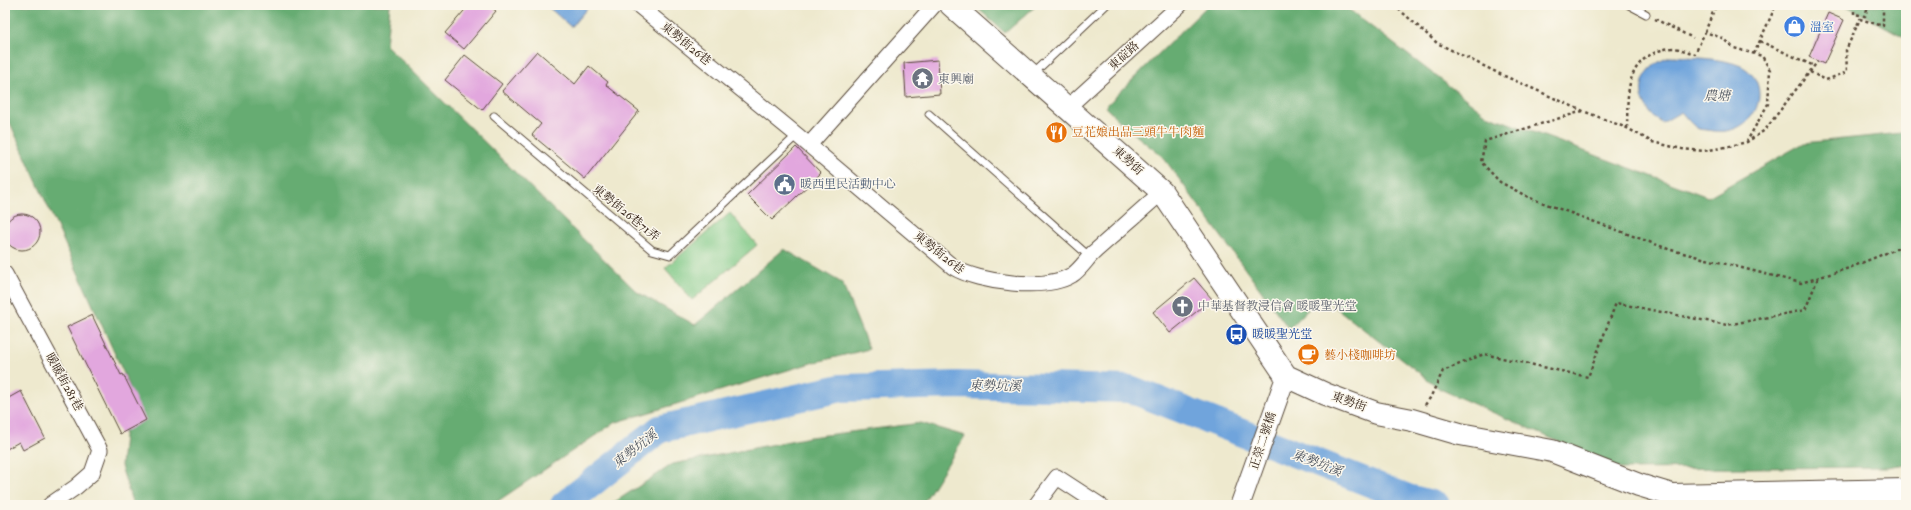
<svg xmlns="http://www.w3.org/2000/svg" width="1911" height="510" font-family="'IM FELL Double Pica','Noto Serif TC',serif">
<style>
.green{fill:#7ec885;stroke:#5c7952}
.forest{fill:#66ac72;stroke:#506b48}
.water{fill:#70a4dc;stroke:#56677d}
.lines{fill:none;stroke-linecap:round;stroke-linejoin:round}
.river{stroke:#70a4dc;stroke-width:28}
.building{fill:#e2a7de}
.service-casing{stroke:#564738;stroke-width:9}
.minor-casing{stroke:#564738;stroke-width:17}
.tertiary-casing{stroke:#564738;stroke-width:21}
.primary-casing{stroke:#564738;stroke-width:24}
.path{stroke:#564738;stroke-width:2.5;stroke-dasharray:3 3;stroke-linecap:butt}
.service{stroke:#fff;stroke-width:7}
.minor{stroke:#fff;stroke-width:15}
.tertiary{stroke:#fff;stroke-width:19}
.primary{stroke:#fff;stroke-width:22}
.labels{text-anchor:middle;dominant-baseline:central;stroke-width:3;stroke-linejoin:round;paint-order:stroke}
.shop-label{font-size:12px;fill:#366cbe;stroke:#fbf7ec;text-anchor:start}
.street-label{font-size:12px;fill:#3b2a1e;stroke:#fbf7ec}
.worship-label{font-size:12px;fill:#5b616d;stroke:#fbf7ec;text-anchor:start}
.food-label{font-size:12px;fill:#c56008;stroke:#fbf7ec;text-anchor:start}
.service-label{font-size:12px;fill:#4e5e75;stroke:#fbf7ec;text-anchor:start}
.transit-label{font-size:12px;fill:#164399;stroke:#fbf7ec;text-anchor:start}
.water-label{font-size:13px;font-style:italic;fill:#4e5560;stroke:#fbf7ec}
</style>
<rect width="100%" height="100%" fill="#fbf7ec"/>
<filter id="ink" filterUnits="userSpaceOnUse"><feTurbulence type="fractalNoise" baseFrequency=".025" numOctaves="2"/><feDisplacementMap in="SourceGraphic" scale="8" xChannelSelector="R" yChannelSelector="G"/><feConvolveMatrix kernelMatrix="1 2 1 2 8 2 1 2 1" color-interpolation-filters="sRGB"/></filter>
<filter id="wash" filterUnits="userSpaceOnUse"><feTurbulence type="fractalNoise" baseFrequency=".012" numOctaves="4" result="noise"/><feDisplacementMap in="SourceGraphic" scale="16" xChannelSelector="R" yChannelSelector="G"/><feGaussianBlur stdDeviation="0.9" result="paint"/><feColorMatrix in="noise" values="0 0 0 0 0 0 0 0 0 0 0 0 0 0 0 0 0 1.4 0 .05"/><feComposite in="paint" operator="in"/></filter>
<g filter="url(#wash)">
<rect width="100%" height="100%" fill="#eee9ce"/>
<!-- green -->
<path class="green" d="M730,213L757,245L692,300L665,268Z"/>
<!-- forest -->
<path class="forest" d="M5,5H390L386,45L637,292L695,325L784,249L842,283L869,349L808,364L614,423L492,505H133L121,466L129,385L5,112Z
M974,5H1037L1005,33Z
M1208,5H1343L1487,115L1708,197L1804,143L1902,133L1906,129V464L1887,467L1620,469L1440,389L1321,296L1289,329L1163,157L1128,129L1105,107Z
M1845,5H1906V38Z
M921,423L965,436L922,505H610L673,464L810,437Z"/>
<!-- water -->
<path class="water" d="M546,5H590L571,27Z
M1674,56C1693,58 1724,58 1741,66C1775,83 1758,136 1714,131C1710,130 1703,130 1699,129C1692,126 1686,117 1681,112L1662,123C1630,102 1637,65 1674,56Z"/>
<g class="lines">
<!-- river -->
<path class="river" d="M564,505L660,429L841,388L959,385L1130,389L1408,498L1436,505"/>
</g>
<g id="blocks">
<!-- building -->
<path class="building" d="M469,5H488L496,11L464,49L445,33Z
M1828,13L1844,20L1824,64L1809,57Z
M537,51L575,84L589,66L608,82L606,85L639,111L585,179L532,135L541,124L502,91Z
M465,55L502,84L482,110L445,80Z
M938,60L940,94L906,97L904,63Z
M796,147L821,173L772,220L747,195Z
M4 232a18 18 0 1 1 36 0a18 18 0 1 1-36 0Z
M1194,278L1212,299L1170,333L1153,312Z
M92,315L121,375L123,374L146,420L120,434L67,327Z
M21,391L45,438L23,450L19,442L5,450V400Z"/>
</g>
</g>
<g filter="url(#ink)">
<use href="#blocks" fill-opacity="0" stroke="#564738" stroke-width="1"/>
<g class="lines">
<defs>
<path id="service" d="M1629,5L1646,14
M1033,74L1106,5
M929,114L1090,257
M494,116L652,250L670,255L797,135"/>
<path id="minor" d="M638,5L797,135L953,267C979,283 1045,291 1072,275C1080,270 1086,260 1093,253C1116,233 1139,212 1162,192
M1068,107L1180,5
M809,145L934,5
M5,274L100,450L92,473L76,487L50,505
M1036,505L1057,477L1100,505"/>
<path id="tertiary" d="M1240,505L1286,376"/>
<path id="primary" d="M951,5L1162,192L1286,376L1325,394L1376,413L1412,420L1460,434L1552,451L1639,485L1672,495L1906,490"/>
</defs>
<!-- service casing -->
<use href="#service" class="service-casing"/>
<!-- minor casing -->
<use href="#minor" class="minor-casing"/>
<!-- tertiary casing -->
<use href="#tertiary" class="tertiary-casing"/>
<!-- primary casing -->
<use href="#primary" class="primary-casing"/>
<!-- path -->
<path class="path" d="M1394,5L1437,43L1500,74L1583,111L1627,128L1652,142L1682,149L1704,151L1726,147L1747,142L1765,130L1818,61
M1854,5V14L1865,16L1869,5
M1655,19L1693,38
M1705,32L1716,5
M1760,41L1814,66
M1754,54L1776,5
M1810,72L1826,80L1847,72L1846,50L1860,19L1883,26V9L1880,5
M1583,111L1485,141L1481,162L1500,182L1530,198L1671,250L1801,283L1849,268L1906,245
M1627,128C1628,102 1624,70 1650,55C1657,51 1665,48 1674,48C1681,49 1688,52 1695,54L1705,32L1722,38L1734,48L1762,56L1770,70L1768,104L1747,141
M1425,405L1430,398L1443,371L1484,354L1588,377L1616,303L1727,325L1805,310L1818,278"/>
<!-- service -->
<use href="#service" class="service"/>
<!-- minor -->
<use href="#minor" class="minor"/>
<!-- tertiary -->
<use href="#tertiary" class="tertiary"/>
<!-- primary -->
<use href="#primary" class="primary"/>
</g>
</g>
<!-- icons -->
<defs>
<symbol id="shop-disc" viewBox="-11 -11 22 22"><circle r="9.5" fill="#3f7fe0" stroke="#fbf7ec"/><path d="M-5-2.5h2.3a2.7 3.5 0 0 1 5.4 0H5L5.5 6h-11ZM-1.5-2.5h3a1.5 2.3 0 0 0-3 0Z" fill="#fff"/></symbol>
<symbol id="temple-disc" viewBox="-11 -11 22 22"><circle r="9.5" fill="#6b7280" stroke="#fbf7ec"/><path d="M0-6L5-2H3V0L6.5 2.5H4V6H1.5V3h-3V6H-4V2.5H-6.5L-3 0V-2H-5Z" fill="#fff"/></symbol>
<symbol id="restaurant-disc" viewBox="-11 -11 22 22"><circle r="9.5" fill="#e8710a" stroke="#fbf7ec"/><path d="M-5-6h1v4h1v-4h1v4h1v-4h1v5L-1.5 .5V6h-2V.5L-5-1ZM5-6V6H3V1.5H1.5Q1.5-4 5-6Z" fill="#fff"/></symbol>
<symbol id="civic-disc" viewBox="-11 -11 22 22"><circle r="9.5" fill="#5c6f8a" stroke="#fbf7ec"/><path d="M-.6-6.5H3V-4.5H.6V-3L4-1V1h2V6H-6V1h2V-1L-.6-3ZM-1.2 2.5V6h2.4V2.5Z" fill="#fff"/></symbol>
<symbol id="church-disc" viewBox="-11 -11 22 22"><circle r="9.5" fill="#6b7280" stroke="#fbf7ec"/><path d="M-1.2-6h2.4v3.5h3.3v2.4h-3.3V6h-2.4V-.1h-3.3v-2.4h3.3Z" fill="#fff"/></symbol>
<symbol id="bus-disc" viewBox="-11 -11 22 22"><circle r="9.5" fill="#1a4fb4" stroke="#fbf7ec"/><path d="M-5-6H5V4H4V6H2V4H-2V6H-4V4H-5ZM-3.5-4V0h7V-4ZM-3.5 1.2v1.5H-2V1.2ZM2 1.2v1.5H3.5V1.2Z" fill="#fff"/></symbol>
<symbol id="cafe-disc" viewBox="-11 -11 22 22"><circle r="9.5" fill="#e8710a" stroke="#fbf7ec"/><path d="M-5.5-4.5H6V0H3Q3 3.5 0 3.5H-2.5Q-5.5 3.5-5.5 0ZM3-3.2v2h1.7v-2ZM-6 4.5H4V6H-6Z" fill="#fff"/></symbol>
</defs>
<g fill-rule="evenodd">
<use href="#shop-disc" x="1782" y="14" width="25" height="25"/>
<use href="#temple-disc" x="910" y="66" width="25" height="25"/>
<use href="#restaurant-disc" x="1044" y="120" width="25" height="25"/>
<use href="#civic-disc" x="772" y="172" width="25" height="25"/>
<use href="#church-disc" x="1170" y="294" width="25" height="25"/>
<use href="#bus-disc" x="1224" y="322" width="25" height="25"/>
<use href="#cafe-disc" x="1296" y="342" width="25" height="25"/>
</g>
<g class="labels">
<!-- shop labels -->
<g class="shop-label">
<text x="1810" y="27">溫室</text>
</g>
<!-- street labels -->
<g class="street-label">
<text transform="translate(686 44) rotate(39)">東勢街26巷</text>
<text transform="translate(1124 56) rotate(-42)">東碇路</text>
<text transform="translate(1128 161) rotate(42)">東勢街</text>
<text transform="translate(626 213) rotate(39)">東勢街26巷71弄</text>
<text transform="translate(939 253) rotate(38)">東勢街26巷</text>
<text transform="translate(64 382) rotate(61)">暖暖街281巷</text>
<text transform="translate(1349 402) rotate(20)">東勢街</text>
<text transform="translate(1263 441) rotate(-72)">正榮二號橋</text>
</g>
<!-- worship labels -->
<g class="worship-label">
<text x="938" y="79">東興廟</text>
<text x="1198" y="306">中華基督教浸信會 暖暖聖光堂</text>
</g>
<!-- food labels -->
<g class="food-label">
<text x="1072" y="132">豆花娘出品三頭牛牛肉麵</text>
<text x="1324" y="355">藝小棧咖啡坊</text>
</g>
<!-- service labels -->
<g class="service-label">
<text x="800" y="184">暖西里民活動中心</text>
</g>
<!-- transit labels -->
<g class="transit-label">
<text x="1252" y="334">暖暖聖光堂</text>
</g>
<!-- water labels -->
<g class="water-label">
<text x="1717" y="96">農塘</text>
<text transform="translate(995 386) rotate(1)">東勢坑溪</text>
<text transform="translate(635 449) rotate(-38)">東勢坑溪</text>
<text transform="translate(1317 463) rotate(21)">東勢坑溪</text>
</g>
</g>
<!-- margin -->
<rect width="1911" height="510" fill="none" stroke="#fbf7ec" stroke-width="20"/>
</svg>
